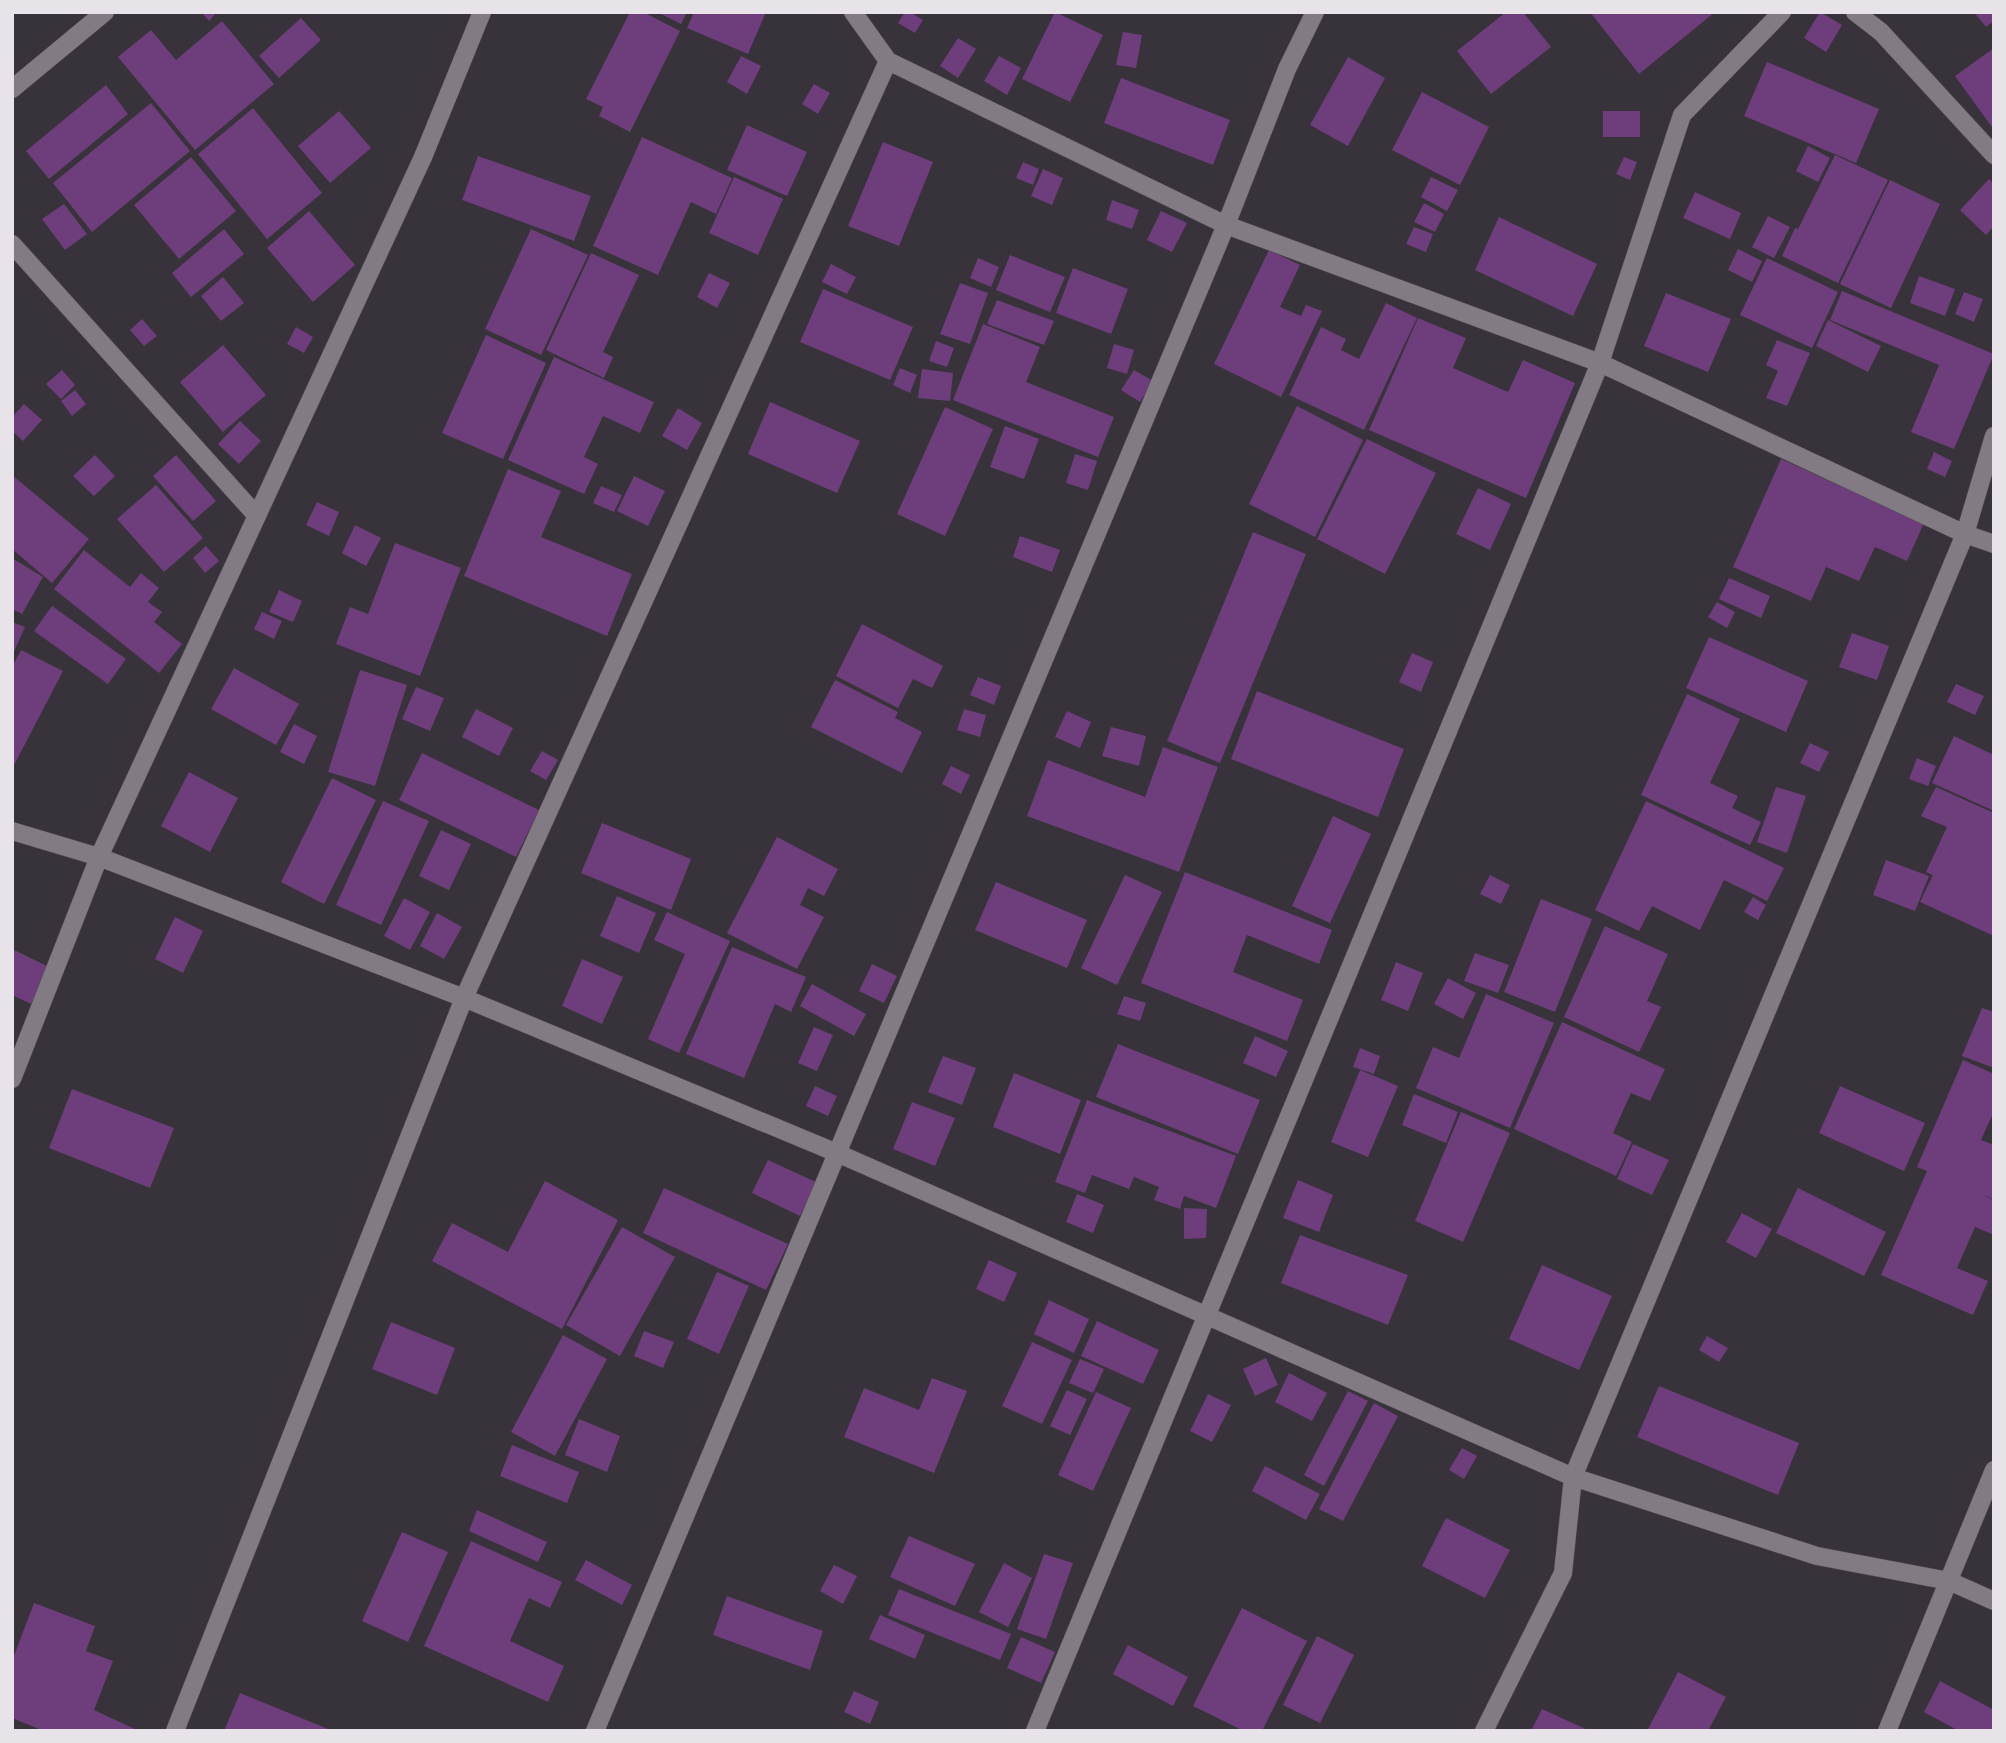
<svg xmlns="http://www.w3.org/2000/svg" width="2006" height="1743" font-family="Jost,sans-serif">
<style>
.building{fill:#6d3e7b}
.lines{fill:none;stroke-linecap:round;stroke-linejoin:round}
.street-casing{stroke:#544e55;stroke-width:19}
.street{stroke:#827b84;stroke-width:18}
</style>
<rect width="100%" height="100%" fill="#38323a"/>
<!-- building -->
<path class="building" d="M201,12H217L209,21Z
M630,12H643L680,31L630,132L599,116L603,107L586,99Z
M657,12H687L681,24Z
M694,12H766L748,54L687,28Z
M905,12H910L923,20L915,33L898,23Z
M1055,12L1103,35L1070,102L1022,79Z
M1506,12H1523L1551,47L1491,94L1457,51Z
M1590,12H1715L1639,74Z
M1820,12L1842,25L1826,52L1804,38Z
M1974,12H1994V21L1986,27Z
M301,18L321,40L279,78L259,56Z
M222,21L274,84L195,150L118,57L151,30L176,60Z
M1123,32L1142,35L1136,68L1116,65Z
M958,38L976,49L958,78L940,66Z
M1994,48V130L1955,76Z
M741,56L761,66L747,94L727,82Z
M999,56L1021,68L1007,95L984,81Z
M1348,57L1385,78L1348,146L1310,125Z
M1767,62L1879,109L1856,163L1744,116Z
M1121,78L1230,120L1213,165L1104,123Z
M814,84L830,93L818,114L802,104Z
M106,85L128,114L49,179L26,151Z
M1422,92L1489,127L1460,185L1392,150Z
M151,103L190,151L92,232L53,183Z
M253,108L322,193L267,239L198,154Z
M339,111L371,148L330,183L298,146Z
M1603,111H1640V137H1603Z
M747,125L807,152L787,196L727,170Z
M642,137L732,178L716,214L691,202L658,275L593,246Z
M883,142L933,162L899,246L848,226Z
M1808,146L1830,158L1818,182L1796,171Z
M1835,155L1888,180L1838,283L1782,256L1795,228L1798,229Z
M478,156L591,196L574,241L462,200Z
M191,157L236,211L179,259L134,205Z
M1624,157L1637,162L1630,180L1616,174Z
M1023,162L1039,169L1033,185L1016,178Z
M1043,169L1063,178L1052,205L1031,196Z
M734,177L783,199L758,255L709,233Z
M1431,177L1458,190L1447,211L1421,197Z
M1989,179L1994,184V226L1986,235L1960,210Z
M1890,180L1940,204L1891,308L1840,284Z
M1695,192L1741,213L1730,239L1683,218Z
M1112,200L1139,210L1132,229L1106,220Z
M1424,203L1444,214L1435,232L1414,222Z
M64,204L87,234L65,250L42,219Z
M309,211L355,265L313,302L267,248Z
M1161,211L1187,223L1172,252L1147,240Z
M1768,216L1790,227L1774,258L1752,247Z
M1499,217L1597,264L1573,316L1475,270Z
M1414,227L1433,234L1426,252L1406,244Z
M224,229L244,254L191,297L172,273Z
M531,229L588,255L541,355L485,329Z
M1738,249L1762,261L1752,282L1728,270Z
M1269,250L1300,265L1280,307L1301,316L1306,305L1322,311L1281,397L1214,364Z
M591,253L639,275L603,352L613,357L604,378L546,350Z
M1010,255L1065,277L1050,312L996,290Z
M978,258L999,267L991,287L970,278Z
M1767,258L1838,292L1812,348L1740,315Z
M831,264L856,277L847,294L822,282Z
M1073,268L1128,289L1111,334L1056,313Z
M709,273L730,283L717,308L697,297Z
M1919,276L1955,289L1945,316L1910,303Z
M223,277L244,303L221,321L201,296Z
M960,283L988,293L970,344L940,334Z
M823,289L913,327L890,380L800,342Z
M1842,291L1994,354L1954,449L1911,432L1939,365L1830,320Z
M1964,292L1983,299L1974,322L1955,314Z
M1666,293L1731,319L1708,372L1644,346Z
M997,300L1054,321L1044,345L987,324Z
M1386,303L1417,318L1364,430L1289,395L1321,327L1346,339L1341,350L1359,359Z
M1418,318L1466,338L1453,368L1508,392L1523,360L1575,383L1526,498L1369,430Z
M142,319L157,336L144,346L130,330Z
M1828,320L1881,346L1868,372L1816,346Z
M983,324L1040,347L1026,382L1114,417L1098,457L953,400Z
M296,327L313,337L304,353L287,344Z
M486,335L546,363L503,459L442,433Z
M1777,340L1810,353L1787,406L1766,398L1778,371L1766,365Z
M936,341L954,348L947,367L929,361Z
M1114,344L1134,350L1127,374L1107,368Z
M223,345L266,395L223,432L180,382Z
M554,357L654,402L640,433L603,416L584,457L598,464L584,494L508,460Z
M900,368L917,375L910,393L893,385Z
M922,369L953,373L950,401L918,398Z
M62,370L75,385L61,399L46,384Z
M1134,370L1153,381L1140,402L1121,390Z
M75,390L86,404L72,416L61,401Z
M770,402L860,441L837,493L748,454Z
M24,404L42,420L23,441L12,431V417Z
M1297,406L1363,440L1315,537L1249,504Z
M945,407L993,429L945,536L897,514Z
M678,408L702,423L687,450L662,436Z
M240,421L261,441L239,464L218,444Z
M1005,426L1039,439L1024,479L990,467Z
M1367,439L1436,473L1385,574L1317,539Z
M1934,452L1952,461L1945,477L1927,469Z
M1075,454L1097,461L1088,490L1066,483Z
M95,455L115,476L94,496L73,476Z
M176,455L216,501L193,521L153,476Z
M1781,459L1924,523L1907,561L1875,547L1859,581L1826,567L1811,601L1733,567Z
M508,469L561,491L541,537L632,574L607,636L464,576Z
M12,475L89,539L52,583L12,549Z
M634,476L665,491L648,526L617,511Z
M156,485L203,538L164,572L117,519Z
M601,486L622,495L614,512L593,503Z
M1478,488L1511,504L1490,550L1456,534Z
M317,502L339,512L329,536L306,525Z
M355,525L381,538L366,566L342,553Z
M1253,532L1306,554L1220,763L1167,741Z
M1020,536L1060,550L1052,572L1013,557Z
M395,543L461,568L420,676L336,644L350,607L368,614Z
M206,546L219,561L205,573L193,558Z
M84,550L130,587L141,573L159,588L148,602L162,612L154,622L182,644L159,673L54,589Z
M12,558L43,577L22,614L12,609Z
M1729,578L1770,596L1761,618L1719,599Z
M279,590L302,601L293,622L269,612Z
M1717,602L1735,612L1727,628L1708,617Z
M52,606L126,659L108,684L34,631Z
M262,612L282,621L274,639L254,629Z
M12,622L25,627L12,656Z
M862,624L943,666L932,688L913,679L898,708L836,676Z
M1852,633L1889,646L1877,680L1839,667Z
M1709,637L1808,681L1786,732L1686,688Z
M21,650L63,671L12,769V667Z
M1412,653L1433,662L1421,692L1399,682Z
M234,668L299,704L276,745L211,709Z
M360,670L407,685L375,786L328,772Z
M978,677L1001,686L994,705L970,695Z
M835,680L898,712L895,718L922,732L902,773L811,727Z
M1956,684L1984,696L1975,715L1947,702Z
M416,687L444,698L430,731L402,719Z
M1257,691L1404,749L1378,817L1231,759Z
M1687,694L1740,719L1710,783L1738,796L1732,808L1761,822L1750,845L1641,795Z
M476,709L513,728L499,756L462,737Z
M964,709L986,715L980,737L957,730Z
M1067,711L1091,722L1080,748L1055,737Z
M294,724L317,736L304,764L280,752Z
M1111,727L1146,736L1139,766L1102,756Z
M1954,736L1994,755V811L1932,783Z
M1810,743L1829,752L1819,772L1800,763Z
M1163,747L1218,767L1179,872L1027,816L1048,760L1145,797Z
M542,751L558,760L546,780L530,771Z
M422,753L539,810L516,857L399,800Z
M1917,758L1936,766L1928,786L1909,779Z
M951,766L970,775L961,794L942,784Z
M189,772L238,798L210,852L161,826Z
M332,778L376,800L324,904L281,882Z
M1776,787L1806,796L1787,853L1757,842Z
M1936,787L1994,813V936L1920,902L1933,875L1926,872L1947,827L1921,816Z
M383,801L429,821L381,925L336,905Z
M1646,801L1784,868L1767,901L1724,880L1700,930L1652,906L1639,931L1595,910Z
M1333,816L1371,834L1330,923L1292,906Z
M602,823L691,859L671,910L581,873Z
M441,830L471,844L449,890L419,876Z
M777,837L838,869L824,896L808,888L800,905L824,917L797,969L727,933Z
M1886,860L1929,876L1915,911L1873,895Z
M1185,872L1332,930L1319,964L1247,935L1233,972L1303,1000L1287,1041L1141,983Z
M1125,875L1162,892L1117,985L1081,968Z
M1490,875L1510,885L1501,904L1480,894Z
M996,882L1087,920L1067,968L975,930Z
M617,896L656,913L639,953L600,936Z
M1753,897L1766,905L1758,920L1744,912Z
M404,898L430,912L410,950L384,936Z
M1541,899L1592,919L1555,1012L1504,992Z
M667,912L730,941L679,1053L648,1039L685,954L654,940Z
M437,913L462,927L444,959L420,946Z
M175,917L203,931L183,973L155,959Z
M1605,926L1668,954L1647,1001L1661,1007L1639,1052L1564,1017Z
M732,947L806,977L791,1012L775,1004L744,1078L686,1054Z
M12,949L49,967L31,1004L12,995Z
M1475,953L1509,965L1498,993L1464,981Z
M582,959L623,977L602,1024L562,1006Z
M1396,962L1423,973L1408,1011L1381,1000Z
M872,964L897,976L884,1003L859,991Z
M1448,978L1476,993L1463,1019L1434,1004Z
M812,984L866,1014L854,1036L800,1006Z
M1486,994L1554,1023L1510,1128L1416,1088L1433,1047L1459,1058Z
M1124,996L1146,1003L1140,1021L1117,1014Z
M1982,1008L1994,1012V1068L1962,1056Z
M1562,1022L1665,1069L1650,1101L1631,1093L1613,1133L1632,1142L1616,1176L1514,1129Z
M814,1027L833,1035L817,1071L798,1063Z
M1255,1036L1288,1051L1276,1077L1243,1063Z
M1118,1044L1260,1100L1238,1154L1096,1097Z
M1360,1048L1380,1056L1374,1074L1353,1067Z
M943,1056L976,1068L962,1105L928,1092Z
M1963,1060L1994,1074V1111L1981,1140L1994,1145V1199L1980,1194L1994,1200V1235L1975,1227L1957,1268L1988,1281L1973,1315L1881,1275L1927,1171L1917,1167Z
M1360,1070L1398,1086L1368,1157L1331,1142Z
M1014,1073L1081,1100L1060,1154L993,1127Z
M815,1086L837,1096L828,1116L806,1106Z
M1840,1086L1925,1123L1904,1171L1819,1133Z
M72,1089L174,1128L150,1188L49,1148Z
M1414,1094L1458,1112L1446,1143L1402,1125Z
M1087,1100L1236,1156L1216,1208L1184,1196L1180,1209L1154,1200L1159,1187L1134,1177L1129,1189L1092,1175L1085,1193L1055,1182Z
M912,1102L955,1118L935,1166L893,1149Z
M1461,1112L1510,1133L1463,1242L1415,1221Z
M1633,1144L1669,1160L1652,1195L1617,1179Z
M768,1160L816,1182L800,1216L752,1193Z
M1298,1180L1333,1195L1319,1232L1283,1218Z
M545,1181L618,1220L562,1329L432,1261L452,1223L508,1252Z
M664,1188L788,1244L766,1290L643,1233Z
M1798,1188L1886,1232L1864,1276L1776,1233Z
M1077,1194L1104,1205L1093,1233L1066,1222Z
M1184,1208L1207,1209L1206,1238L1184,1239Z
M1742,1213L1772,1229L1756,1258L1726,1242Z
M622,1227L675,1257L620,1356L566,1325Z
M1300,1235L1408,1275L1388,1325L1281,1283Z
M989,1260L1017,1273L1004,1302L976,1289Z
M1542,1265L1612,1296L1579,1370L1509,1339Z
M717,1272L749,1286L719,1354L687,1339Z
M1049,1300L1089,1319L1074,1353L1034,1334Z
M1097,1321L1159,1350L1143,1384L1081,1356Z
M391,1322L455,1348L437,1395L372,1369Z
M644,1331L674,1342L663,1368L634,1356Z
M563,1335L607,1359L555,1456L511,1432Z
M1707,1336L1728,1348L1719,1362L1699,1350Z
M1032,1342L1072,1360L1042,1424L1002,1406Z
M1266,1358L1278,1385L1255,1396L1243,1369Z
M1080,1359L1104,1369L1093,1393L1069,1383Z
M1289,1373L1327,1393L1312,1421L1275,1402Z
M932,1378L967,1391L934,1473L844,1437L864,1388L919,1410Z
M1659,1386L1799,1443L1778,1495L1637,1437Z
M1067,1390L1087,1399L1070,1435L1050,1426Z
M1348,1391L1368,1401L1324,1486L1304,1475Z
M1096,1392L1131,1408L1093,1491L1058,1475Z
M1208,1394L1231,1405L1212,1442L1190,1431Z
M1374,1403L1398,1416L1343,1521L1319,1509Z
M579,1419L620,1436L607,1472L565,1455Z
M512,1445L579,1472L567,1503L500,1476Z
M1462,1448L1477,1456L1464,1479L1449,1470Z
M1265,1466L1320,1494L1306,1520L1252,1491Z
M477,1510L547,1542L538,1562L469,1531Z
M1446,1518L1510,1550L1485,1598L1422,1566Z
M402,1532L448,1552L408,1642L362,1621Z
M909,1536L975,1564L955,1606L890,1577Z
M471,1541L562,1582L550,1608L529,1598L510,1641L564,1666L548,1702L424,1646Z
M1044,1554L1073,1563L1046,1639L1017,1629Z
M586,1560L632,1585L622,1605L575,1580Z
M1004,1563L1032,1578L1008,1627L979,1612Z
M834,1565L857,1576L843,1604L820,1591Z
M899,1589L1011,1634L1000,1660L888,1615Z
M727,1596L823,1631L810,1670L713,1635Z
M34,1603L95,1626L86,1651L113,1661L94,1710L139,1731H44L12,1718V1661Z
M1242,1608L1307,1641L1262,1731H1244L1193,1706Z
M880,1615L925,1635L915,1659L869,1639Z
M1317,1636L1354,1655L1320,1723L1283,1705Z
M1021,1637L1055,1652L1041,1683L1007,1668Z
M1128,1645L1188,1677L1173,1706L1113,1674Z
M1678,1672L1726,1697L1708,1731H1647Z
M1940,1681L1994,1710L1993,1731H1959L1924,1712Z
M854,1691L879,1702L870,1724L844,1712Z
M240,1693L333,1731H224Z
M1542,1709L1590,1731H1531Z"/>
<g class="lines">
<defs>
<path id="street" d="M853,12L888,61L1226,225L1600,363L1965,534L1994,544
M1855,12L1881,32L1994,155
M12,89L105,12
M12,244L257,516
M12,831L99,857L464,998L837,1153L1573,1477L1817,1556L1949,1581L1994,1601
M12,1079L99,857L423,157L482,12
M175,1731L464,998L888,61
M595,1731L1226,225L1287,69L1315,12
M1035,1731L1600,363L1682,115L1782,12
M1484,1731L1563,1573L1573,1477L1965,534L1994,436
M1887,1731L1994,1470"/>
</defs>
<!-- street casing -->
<use href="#street" class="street-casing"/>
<!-- street -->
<use href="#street" class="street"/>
</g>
<!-- border -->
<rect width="2006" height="1743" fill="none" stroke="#e7e3e8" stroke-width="28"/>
</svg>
